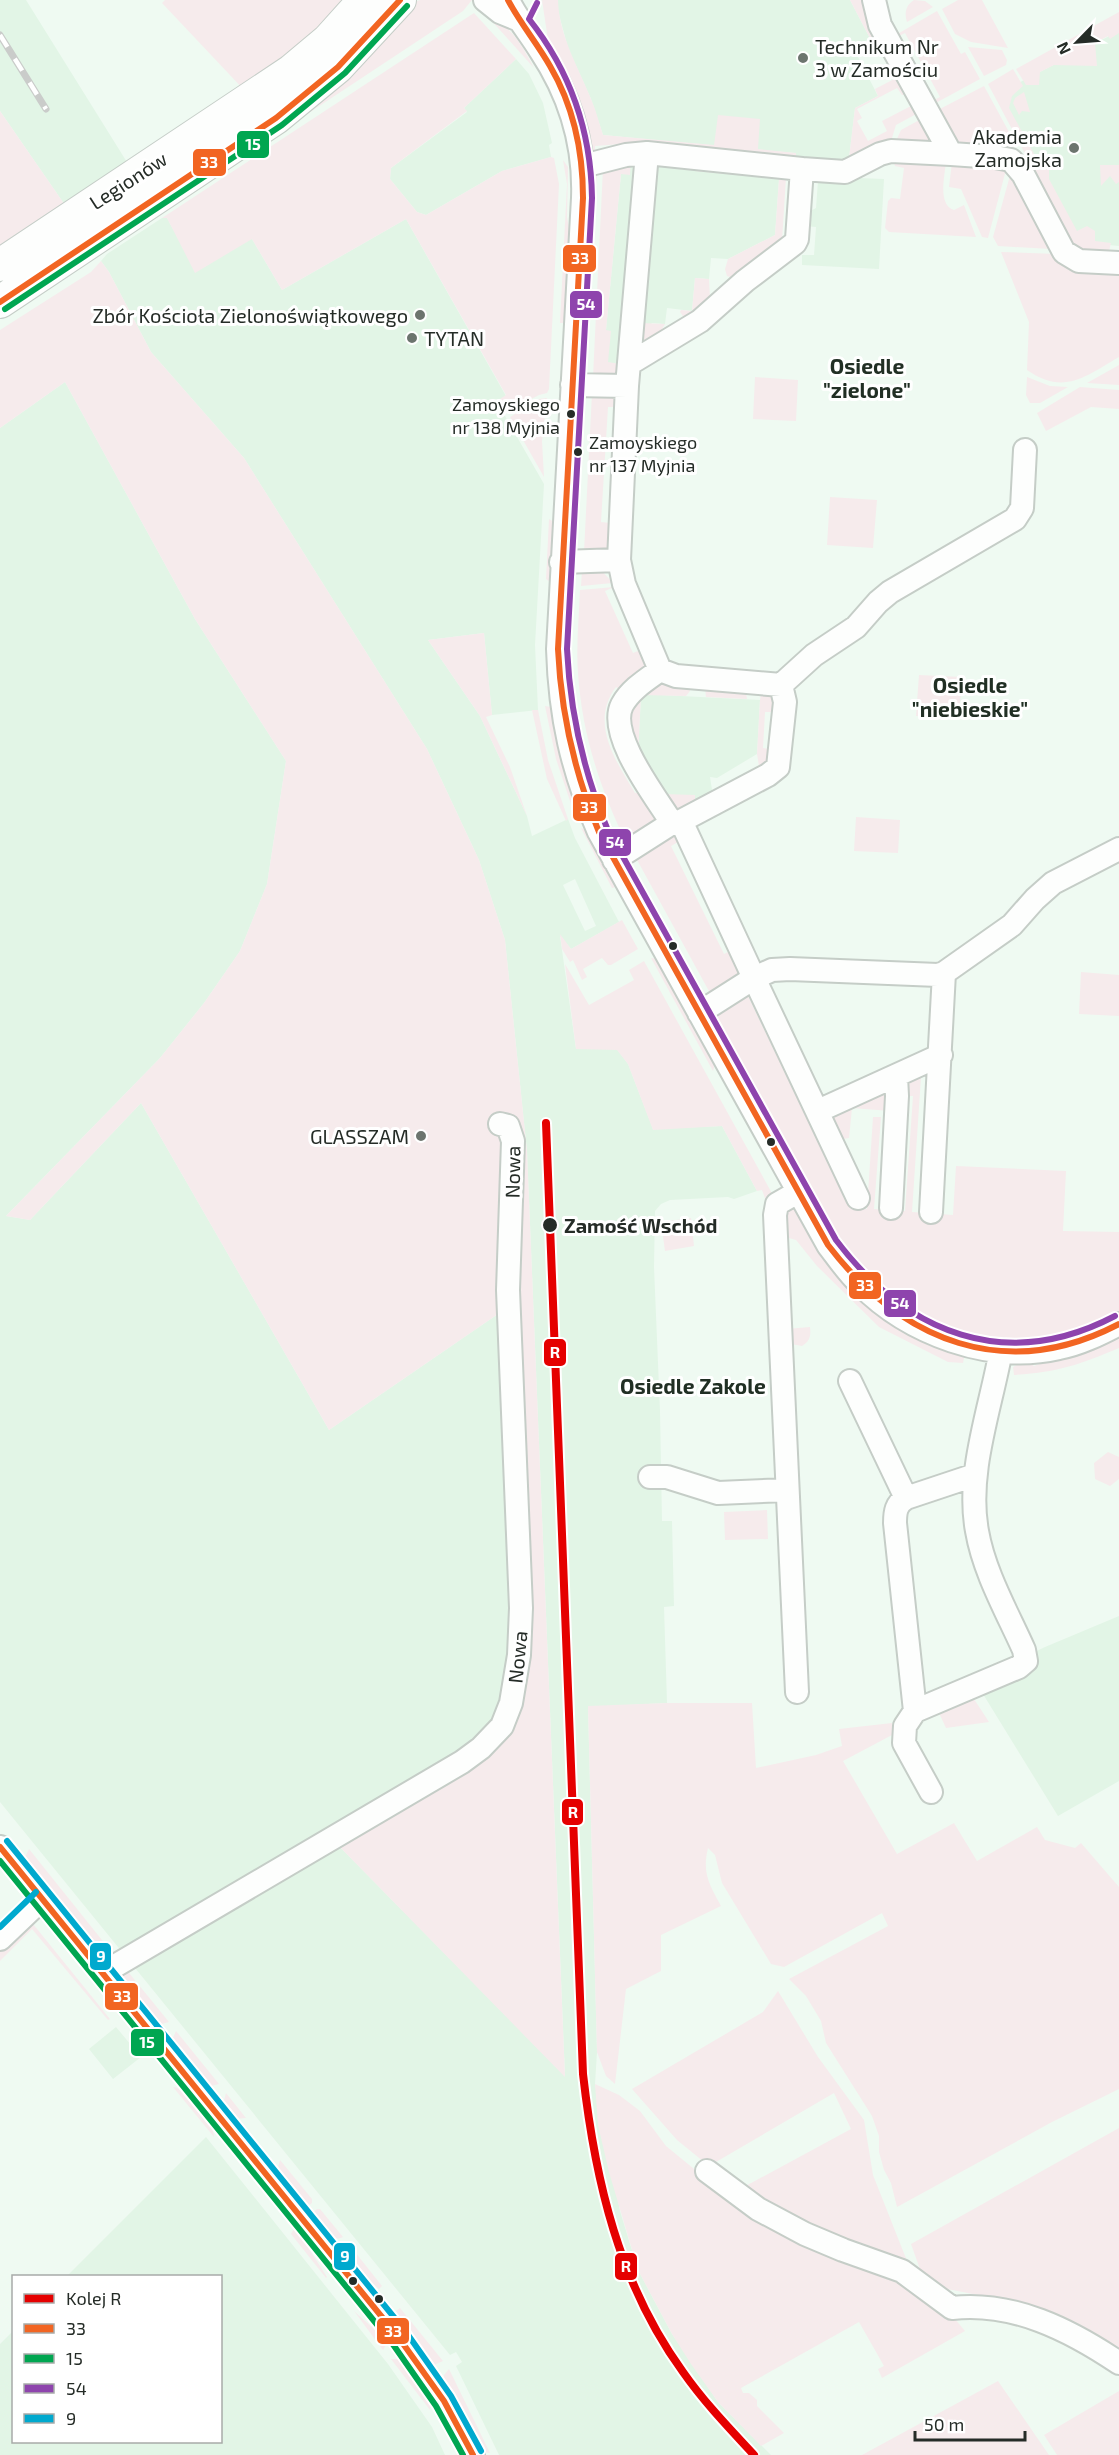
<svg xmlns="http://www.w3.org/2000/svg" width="1119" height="2455" font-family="'Exo 2',sans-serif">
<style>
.built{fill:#e2f5e6;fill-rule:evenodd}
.green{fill:#f6ebec}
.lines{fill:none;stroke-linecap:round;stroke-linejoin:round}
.minor-casing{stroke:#c5cdc7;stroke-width:26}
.highway-casing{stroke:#c5cdc7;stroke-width:34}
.minor{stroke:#fdfefd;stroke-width:22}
.highway{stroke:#fdfefd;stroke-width:32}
.rail-casing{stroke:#caccca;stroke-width:7}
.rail{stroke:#fff;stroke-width:4.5;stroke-dasharray:14;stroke-linecap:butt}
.bus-1-casing{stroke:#fff;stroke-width:10}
.bus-2-casing{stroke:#fff;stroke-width:10}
.bus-3-casing{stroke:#fff;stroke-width:10}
.bus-4-casing{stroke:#fff;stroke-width:10}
.bus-1{stroke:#f26522;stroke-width:6}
.bus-2{stroke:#00a651;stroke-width:6}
.bus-3{stroke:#8e44ad;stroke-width:6}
.bus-4{stroke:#00a9ce;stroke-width:6}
.rail-1-casing{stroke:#fff;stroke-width:12}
.rail-1{stroke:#e50000;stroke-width:8}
.poi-dot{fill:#6c746e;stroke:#fff;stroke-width:2}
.bus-dot{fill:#252c27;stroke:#fff;stroke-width:2}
.labels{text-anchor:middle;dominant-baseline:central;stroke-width:6;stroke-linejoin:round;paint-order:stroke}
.bus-label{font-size:18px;fill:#252c27;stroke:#fff;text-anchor:end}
.poi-label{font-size:20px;fill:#252c27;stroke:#fff;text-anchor:end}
.street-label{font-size:20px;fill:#252c27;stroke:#fff}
.stop-label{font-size:20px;font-weight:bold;fill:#252c27;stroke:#fff;text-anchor:start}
.neighbourhood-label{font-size:21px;font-weight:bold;fill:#212f24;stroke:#fff}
.line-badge{stroke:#fff;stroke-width:2}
.badge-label{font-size:16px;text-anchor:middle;font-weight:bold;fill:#fff}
</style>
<rect width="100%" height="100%" fill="#effaf2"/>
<!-- built -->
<path class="built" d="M0,0H26L130,167L67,208L0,111Z
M558,0H850L875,48L858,57L878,96L855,108L849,158L840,160L796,157L795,153L603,135L591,99L568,48L558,11Z
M1119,31V246L1079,242L999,93Z
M516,59L529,74L543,103L552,143L549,145L551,157L502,171L426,215L417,212L390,179L391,168L467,112L464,108Z
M631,164L779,179L775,235L728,259L711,258L709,279L695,278L692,311L667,308L665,324L652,323L620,364L608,363L606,330L621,174Z
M810,176L884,179L879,269L802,265V255H814L816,227L804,226L805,214L816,208L818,181L806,185Z
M162,218H167L182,245L252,239L282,290L406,219L506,396L497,402L544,484L535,645L538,710L492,715L484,633L428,640L480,716L527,816L532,836L568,819L575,838L619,922L571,949L560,936L576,1049H617L628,1064L653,1129L722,1126L757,1191L734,1199L728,1197L670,1200L661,1204L655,1211L654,1267L660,1411L662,1521H672L674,1606L664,1607L667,1703L588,1707L597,2052L595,2084L620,2211L638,2270L672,2334L718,2402L771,2455H499L456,2366L462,2362L456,2352L450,2355L0,1802V428L65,382L195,619L286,761L267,884L240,951L204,1003L160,1058L6,1216L30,1220L141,1103L329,1430L498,1314L511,1648L495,1725L335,1842L565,2076L527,1151L505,940L479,860L427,749L244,458L151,352L109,272L101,261L107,254ZM575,879L596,926L585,931L563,885Z
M641,694L760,700L757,754L717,778L710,777L713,796L695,805L663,794L638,755Z
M1119,1616V1781L1058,1816L975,1681L1045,1647Z
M116,2027L141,2057L113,2079L89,2049Z
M206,2137L388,2364L432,2427L445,2455H0V2344L13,2331L14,2442H220V2276H67Z"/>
<!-- green -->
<path class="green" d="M165,0H354L245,91L162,3Z
M420,0H472L463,11L168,206L415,2Z
M542,0H558C559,36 578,66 591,99C596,110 599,123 603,135L714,145L718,115L760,119L758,149L796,153V157L840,160L849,158L855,108L878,96L875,89L900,76L906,95H902L897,88L857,109L862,118L857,121L868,141L887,131L882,121L909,107L913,106L920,112L896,125L891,141L843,161L635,143L595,146V155L592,154L548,40Z
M850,0H862L866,3L882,44L875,48Z
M914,0L925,1L933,7L907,22C904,13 906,5 914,0Z
M958,0H982L1008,48L971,42L955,34L942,9Z
M481,9C511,28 518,37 534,68Z
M937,11L961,54L965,52L980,79L932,105L930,102L940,97L905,33L895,38L894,36Z
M1119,12V33L1110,39L1108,36L1095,43L1097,66L1054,65L1040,72L1039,85H1026L1016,69Z
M474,13L516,59L464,108L467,111L391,168L390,179L417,212L426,215L502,171L551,157L554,158L559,184L549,389L547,393L539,395L509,411H507L500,399L506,395L406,219L282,290L252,239L195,273L167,218H162Z
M968,47L1002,50L1007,60L1006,65L984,76Z
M1013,69L1023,86L1012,96L1009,108L1039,163H1050L1054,170H1049V179L1077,231L1087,226L1095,231V241L1111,243L1109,251L1083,250L1074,246L988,84Z
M984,86L1015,143L1012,154L961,147L936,111Z
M1024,92L1030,112L1022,111L1019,115L1013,103L1015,98Z
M0,111L67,208L0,253Z
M923,118L935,144L896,141L901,130Z
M899,158L946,161C945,176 937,204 954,210L964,205L976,237L889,232L885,228L888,201L891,198L900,199L904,168L895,166L894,163Z
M631,159L630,175L621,174L606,330L611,331L608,362L620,364L618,375L593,377L603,168Z
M563,160L568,167L567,217L571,240L567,323H560L567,184Z
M952,162L1007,166L988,238L982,237L961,189L949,187Z
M695,164L786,177L782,241L733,278L727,276L725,269L728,259L775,235L779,179L695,171Z
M1100,165H1119V182L1116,184L1110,176L1101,186Z
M597,170L589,322L583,323L592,175Z
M1011,172L1051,249L998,246L993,237Z
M1001,252L1057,254L1119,271V357C1086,376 1064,396 1027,370L1029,322Z
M101,261L109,272L151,352L244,458L427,749L479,860L505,940L527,1151L565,2077L335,1842L458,1769L515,1704L498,1314L329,1430L141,1103L30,1220L6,1216L160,1058L204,1003L240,951L267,884L286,761L195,619L65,382L0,428V330L91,272Z
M695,278L709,279L710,299L685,319L680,312L681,310L692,311Z
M641,323L665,324L659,334L639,345Z
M1119,365V385L1087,383Z
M755,377L798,380L796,421L753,419Z
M1027,377L1050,386L1068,387L1040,403H1030L1026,395Z
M1080,387L1119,390V409L1091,407L1046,431L1037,413Z
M592,393L613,396L617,407H608L601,522L610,523L609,543L606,550L584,552Z
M547,398L542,441L544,477L510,417L539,399Z
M830,497L877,500L873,548L827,545Z
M549,519L554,522L550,582L546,579Z
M600,569L613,583L581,586L582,570Z
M614,587L605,591L633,653L643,649L648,665L623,692L616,687C589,723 616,761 635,793L644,792L655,814L654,822L627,844C600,789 582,734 578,673C576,646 579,617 580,590Z
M568,592L574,594C572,628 570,661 573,695C577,748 598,797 620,844L615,842L596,807L570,714Z
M484,633L492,715L486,717L510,767L527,816L480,716L428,640Z
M919,675L962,677L959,718L916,716Z
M659,682L686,684L690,691L686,696L641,695L638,755C622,722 623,698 659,682Z
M705,688L746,693L747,699L706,697Z
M772,693L777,712H765L763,748L774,750L773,760L760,772L757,754L760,700L761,694Z
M545,706L551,707L578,807L575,816L556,759Z
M538,710L548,760L568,819L566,821L547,779L532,710Z
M663,794L695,795V805L677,810Z
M856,817L900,820L898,853L854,851Z
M581,828L589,832L619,886L612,888Z
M673,835L680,841L671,846L724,954L732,950L742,975L710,993L636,858Z
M622,920L638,949L611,965H608L602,958L583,969L587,977L582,980L573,960L570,962L562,949L560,934L571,949Z
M651,958L658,959L715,1064L713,1071Z
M644,961L774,1197L766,1201L762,1190L757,1191L722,1126L653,1130L628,1064L617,1050L576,1049L565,964L589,1005L634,980L629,970Z
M1081,972L1119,975V1016L1079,1014Z
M746,992L851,1209H867L873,1117H881L874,1209L905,1211L913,1096H904V1084L920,1076L921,1077L912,1212L953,1215L956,1166L1066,1171L1063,1231L1119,1232V1315L1055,1340H995L979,1338L948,1329L911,1312L882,1291L845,1253L711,1015Z
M887,1089L890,1111L852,1108L849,1138L843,1139L829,1112Z
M791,1207L799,1213L822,1252L965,1353L963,1363L948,1362L879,1327L817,1266L796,1240L782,1236L781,1211Z
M691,1218L694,1246L665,1251L661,1222Z
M810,1327C811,1336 810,1341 802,1346L791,1344L786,1329Z
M1119,1334V1348C1079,1365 1058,1372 1014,1375L1013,1367L1026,1360L1034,1366Z
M1108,1452L1119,1457V1479L1110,1486L1095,1479L1094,1463Z
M767,1510L768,1539L725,1540L724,1512Z
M972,1696L989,1722L946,1728L940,1715L941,1707Z
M667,1703H752L756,1768L816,1755L842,1746L839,1729L892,1723V1735L843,1761L897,1854L954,1823L977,1861L1037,1827L1045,1840L1075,1848L1081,1843L1119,1887V2089L1052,2122L897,2207L891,2183L884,2170L879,2152V2136L872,2116L826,2043L821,2021L806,1996L789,1979L888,1926L882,1913L784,1967L771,1964L722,1883L715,1855L708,1848C702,1873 709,1884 721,1906L661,1935V1971L626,1989L615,2084L606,2076L597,2052L588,1706Z
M29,1849L114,1955L100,1954L24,1859Z
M29,1919L110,2019L108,2020L32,1929L0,1961V1949Z
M125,1968L169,2022L158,2025L122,1980Z
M778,1991L818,2057L864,2120L873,2175L909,2266L847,2246L742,2188L851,2129L834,2093L709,2166L677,2140L632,2089L763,2012Z
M176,2031L219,2084L211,2086L205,2084V2077L181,2047L173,2045V2038Z
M595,2084L619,2095L640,2111L666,2146L721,2191L884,2273L945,2307L965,2331L882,2378L878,2369L884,2366L859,2322L741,2388L743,2393H749L757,2400V2406L784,2433L761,2446L718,2402L691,2364L672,2334L638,2270L609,2172L598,2125Z
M173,2087C187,2088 215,2124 214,2137Z
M226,2093L246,2118L235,2119L223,2104Z
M1119,2128V2351L1025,2304L942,2288L921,2272L911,2244Z
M280,2160L312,2199V2203L305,2208L277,2171Z
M317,2209H320L343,2237C328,2244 319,2226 310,2215Z
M295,2227L327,2277L326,2278L291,2234Z
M351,2247L382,2286L379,2289L347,2259Z
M400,2308L443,2361L434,2365L428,2361L396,2311Z
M354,2311L384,2338L386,2345L383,2350Z
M391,2359H398L404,2363L431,2401L430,2410Z
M449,2369L490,2453L483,2452L443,2383L444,2375Z
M998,2381L1049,2455H862Z
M1119,2391V2455H1057L1044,2435Z"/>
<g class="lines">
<defs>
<path id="minor" d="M485,0L500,12L517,19
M508,0C517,19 529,32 540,50C570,95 585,144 583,198L558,649C560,717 572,770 599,832L828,1245C838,1258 848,1273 860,1284C909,1334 990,1364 1059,1348C1080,1344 1100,1334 1119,1324
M874,0L880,25L951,154L995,157L1011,160L1023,174L1064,252L1079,261L1119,263
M583,166L626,155L647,153
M629,364L700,321L745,281L795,243L797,239L802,169L845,172L880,154L891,151L951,154
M572,385L627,386
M561,562L619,560
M660,670L624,584L619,560L627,386L647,153L802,169
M781,685L785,702L778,767L768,775L681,821L754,978L772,970L790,969L938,975L944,973L1012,925L1035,899L1053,883L1119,849
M681,821L672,823C656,797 607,735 622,705C630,690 646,680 660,670L676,676L781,685L814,655L856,627L878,602L890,592L1015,519L1022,508L1025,450
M614,860L672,823
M699,1013L754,978L858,1198
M818,1111L941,1055
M891,1208L897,1096L896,1076
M931,1212L944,973
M850,1381L906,1498
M650,1477H667L718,1493L787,1490
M797,1692L775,1215L777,1204L798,1192
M915,1711L895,1523C895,1512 896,1504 906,1498L975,1475
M931,1792L904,1743L905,1726L915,1711L1019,1667L1026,1661L1024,1650C1007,1612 984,1572 977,1531C966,1473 991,1407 1001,1350
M0,1847L399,2338L444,2401L473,2455
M0,1939L42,1899
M103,1973L462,1762L481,1748L502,1726L511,1703L519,1655L521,1608L508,1290L513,1141L508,1126L500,1124
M707,2171L758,2209L805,2234L843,2250L902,2271L952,2308C1013,2301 1070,2330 1119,2363"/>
<path id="highway" d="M0,265L291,71L328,40L364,0
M0,302L276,118L338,67L400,0"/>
</defs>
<!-- minor casing -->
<use href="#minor" class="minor-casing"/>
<!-- highway casing -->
<use href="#highway" class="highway-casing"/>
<!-- minor -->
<use href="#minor" class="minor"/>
<!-- highway -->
<use href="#highway" class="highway"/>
<defs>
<path id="rail" d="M0,35L46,109"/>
</defs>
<!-- rail casing -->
<use href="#rail" class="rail-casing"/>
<!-- rail -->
<use href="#rail" class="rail"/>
<defs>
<path id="bus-1" d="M508,0C520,23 537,43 550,66C574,107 583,151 583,198L558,649C561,714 574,772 599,832L828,1245C902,1342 1006,1383 1119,1324
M0,302L276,118L338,67L400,0
M0,1847L399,2338L444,2401L473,2455"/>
<path id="bus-2" d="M5,309L282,125L345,73L407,6
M0,1861L392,2343L436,2406L463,2455"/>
<path id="bus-3" d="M537,3L529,19C571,72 591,131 592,198L567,649C570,712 583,770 607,828L836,1240C907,1334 1006,1373 1115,1316"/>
<path id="bus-4" d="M7,1841L406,2332L451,2396L481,2451
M0,1927L36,1892"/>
</defs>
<!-- bus-1 casing -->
<use href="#bus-1" class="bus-1-casing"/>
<!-- bus-2 casing -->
<use href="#bus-2" class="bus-2-casing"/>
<!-- bus-3 casing -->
<use href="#bus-3" class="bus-3-casing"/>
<!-- bus-4 casing -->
<use href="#bus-4" class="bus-4-casing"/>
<!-- bus-1 -->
<use href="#bus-1" class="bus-1"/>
<!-- bus-2 -->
<use href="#bus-2" class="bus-2"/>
<!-- bus-3 -->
<use href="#bus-3" class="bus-3"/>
<!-- bus-4 -->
<use href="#bus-4" class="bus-4"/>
<defs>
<path id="rail-1" d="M546,1123L583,2074C595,2180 619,2284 683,2372C704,2402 729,2428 754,2455"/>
</defs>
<!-- rail-1 casing -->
<use href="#rail-1" class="rail-1-casing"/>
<!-- rail-1 -->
<use href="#rail-1" class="rail-1"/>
</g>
<!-- markers -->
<g class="poi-dot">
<circle cx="803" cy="58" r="6"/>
<circle cx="1074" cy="148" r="6"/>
<circle cx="420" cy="315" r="6"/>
<circle cx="412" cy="338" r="6"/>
<circle cx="421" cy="1136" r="6"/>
</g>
<g class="bus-dot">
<circle cx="571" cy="414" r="5"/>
<circle cx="578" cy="452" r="5"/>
<circle cx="673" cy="946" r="5"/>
<circle cx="771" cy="1142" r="5"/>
<circle cx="550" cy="1225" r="8"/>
<circle cx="353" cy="2281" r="5"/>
<circle cx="379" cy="2299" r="5"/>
</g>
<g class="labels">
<!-- bus labels -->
<g class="bus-label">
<text x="560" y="404">Zamoyskiego<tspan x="560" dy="23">nr 138 Myjnia</tspan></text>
<text x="589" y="442" text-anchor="start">Zamoyskiego<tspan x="589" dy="23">nr 137 Myjnia</tspan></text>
</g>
<!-- poi labels -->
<g class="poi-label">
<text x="815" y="46" text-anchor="start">Technikum Nr<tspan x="815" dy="23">3 w Zamościu</tspan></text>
<text x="1062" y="136">Akademia<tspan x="1062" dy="23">Zamojska</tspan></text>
<text x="408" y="315">Zbór Kościoła Zielonoświątkowego</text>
<text x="424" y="338" text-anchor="start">TYTAN</text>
<text x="409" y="1136">GLASSZAM</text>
</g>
<!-- street labels -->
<g class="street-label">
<text transform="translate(128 180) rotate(-33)">Legionów</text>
<text transform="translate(512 1172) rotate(-89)">Nowa</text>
<text transform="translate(517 1657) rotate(-84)">Nowa</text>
</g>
<!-- stop labels -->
<g class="stop-label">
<text x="564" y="1225">Zamość Wschód</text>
</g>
<!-- neighbourhood labels -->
<g class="neighbourhood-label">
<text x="867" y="365">Osiedle<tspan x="867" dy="24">"zielone"</tspan></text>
<text x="970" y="684">Osiedle<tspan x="970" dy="24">"niebieskie"</tspan></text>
<text x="693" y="1385">Osiedle Zakole</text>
</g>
</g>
<g class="line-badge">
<rect x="236" y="130" width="34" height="29" rx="6" fill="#00a651"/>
<rect x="192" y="148" width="35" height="29" rx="6" fill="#f26522"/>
<rect x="562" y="244" width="35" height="29" rx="6" fill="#f26522"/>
<rect x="569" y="290" width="34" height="29" rx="6" fill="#8e44ad"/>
<rect x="572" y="793" width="35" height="29" rx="6" fill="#f26522"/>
<rect x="598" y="828" width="34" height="29" rx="6" fill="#8e44ad"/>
<rect x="848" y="1271" width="34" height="29" rx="6" fill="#f26522"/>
<rect x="883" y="1289" width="34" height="29" rx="6" fill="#8e44ad"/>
<rect x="543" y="1338" width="24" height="29" rx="6" fill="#e50000"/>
<rect x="561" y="1798" width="23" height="28" rx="6" fill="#e50000"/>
<rect x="89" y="1942" width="23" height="29" rx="6" fill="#00a9ce"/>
<rect x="104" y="1982" width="35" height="29" rx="6" fill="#f26522"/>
<rect x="130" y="2028" width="35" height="29" rx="6" fill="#00a651"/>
<rect x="333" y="2242" width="23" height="29" rx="6" fill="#00a9ce"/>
<rect x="614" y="2252" width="24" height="29" rx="6" fill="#e50000"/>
<rect x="376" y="2317" width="34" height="28" rx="6" fill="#f26522"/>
</g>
<g class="badge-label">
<text x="253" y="150">15</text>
<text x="209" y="168">33</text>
<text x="580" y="264">33</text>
<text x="586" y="310">54</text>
<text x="589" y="813">33</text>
<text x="615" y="848">54</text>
<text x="865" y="1291">33</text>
<text x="900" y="1309">54</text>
<text x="555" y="1358">R</text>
<text x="573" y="1818">R</text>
<text x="101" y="1962">9</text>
<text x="122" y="2002">33</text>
<text x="147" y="2048">15</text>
<text x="345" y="2262">9</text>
<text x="626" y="2272">R</text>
<text x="393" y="2337">33</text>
</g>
<!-- legend -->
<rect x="12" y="2275" width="210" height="168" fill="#ffffff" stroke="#a8aba9" stroke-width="1.5"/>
<rect x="24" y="2294" width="30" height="9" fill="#e50000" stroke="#a8aba9" stroke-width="1.5"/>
<text x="66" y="2305" font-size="18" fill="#252c27">Kolej R</text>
<rect x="24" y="2324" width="30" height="9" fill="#f26522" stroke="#a8aba9" stroke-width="1.5"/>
<text x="66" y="2335" font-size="18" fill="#252c27">33</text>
<rect x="24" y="2354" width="30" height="9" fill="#00a651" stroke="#a8aba9" stroke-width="1.5"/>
<text x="66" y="2365" font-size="18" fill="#252c27">15</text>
<rect x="24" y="2384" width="30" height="9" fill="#8e44ad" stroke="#a8aba9" stroke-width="1.5"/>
<text x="66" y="2395" font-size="18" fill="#252c27">54</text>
<rect x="24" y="2414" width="30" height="9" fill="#00a9ce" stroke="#a8aba9" stroke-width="1.5"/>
<text x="66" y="2425" font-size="18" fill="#252c27">9</text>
<!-- north arrow -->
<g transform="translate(1077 42) rotate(245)" stroke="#ffffff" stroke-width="4.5" paint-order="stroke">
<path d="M0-4.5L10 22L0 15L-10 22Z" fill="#252c27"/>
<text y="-9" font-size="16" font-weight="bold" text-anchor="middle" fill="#252c27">N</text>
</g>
<!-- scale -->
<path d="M915 2431v9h110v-9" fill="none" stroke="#252c27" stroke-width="3"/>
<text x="924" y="2431" font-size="18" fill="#252c27" stroke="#ffffff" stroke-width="4.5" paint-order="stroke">50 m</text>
</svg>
